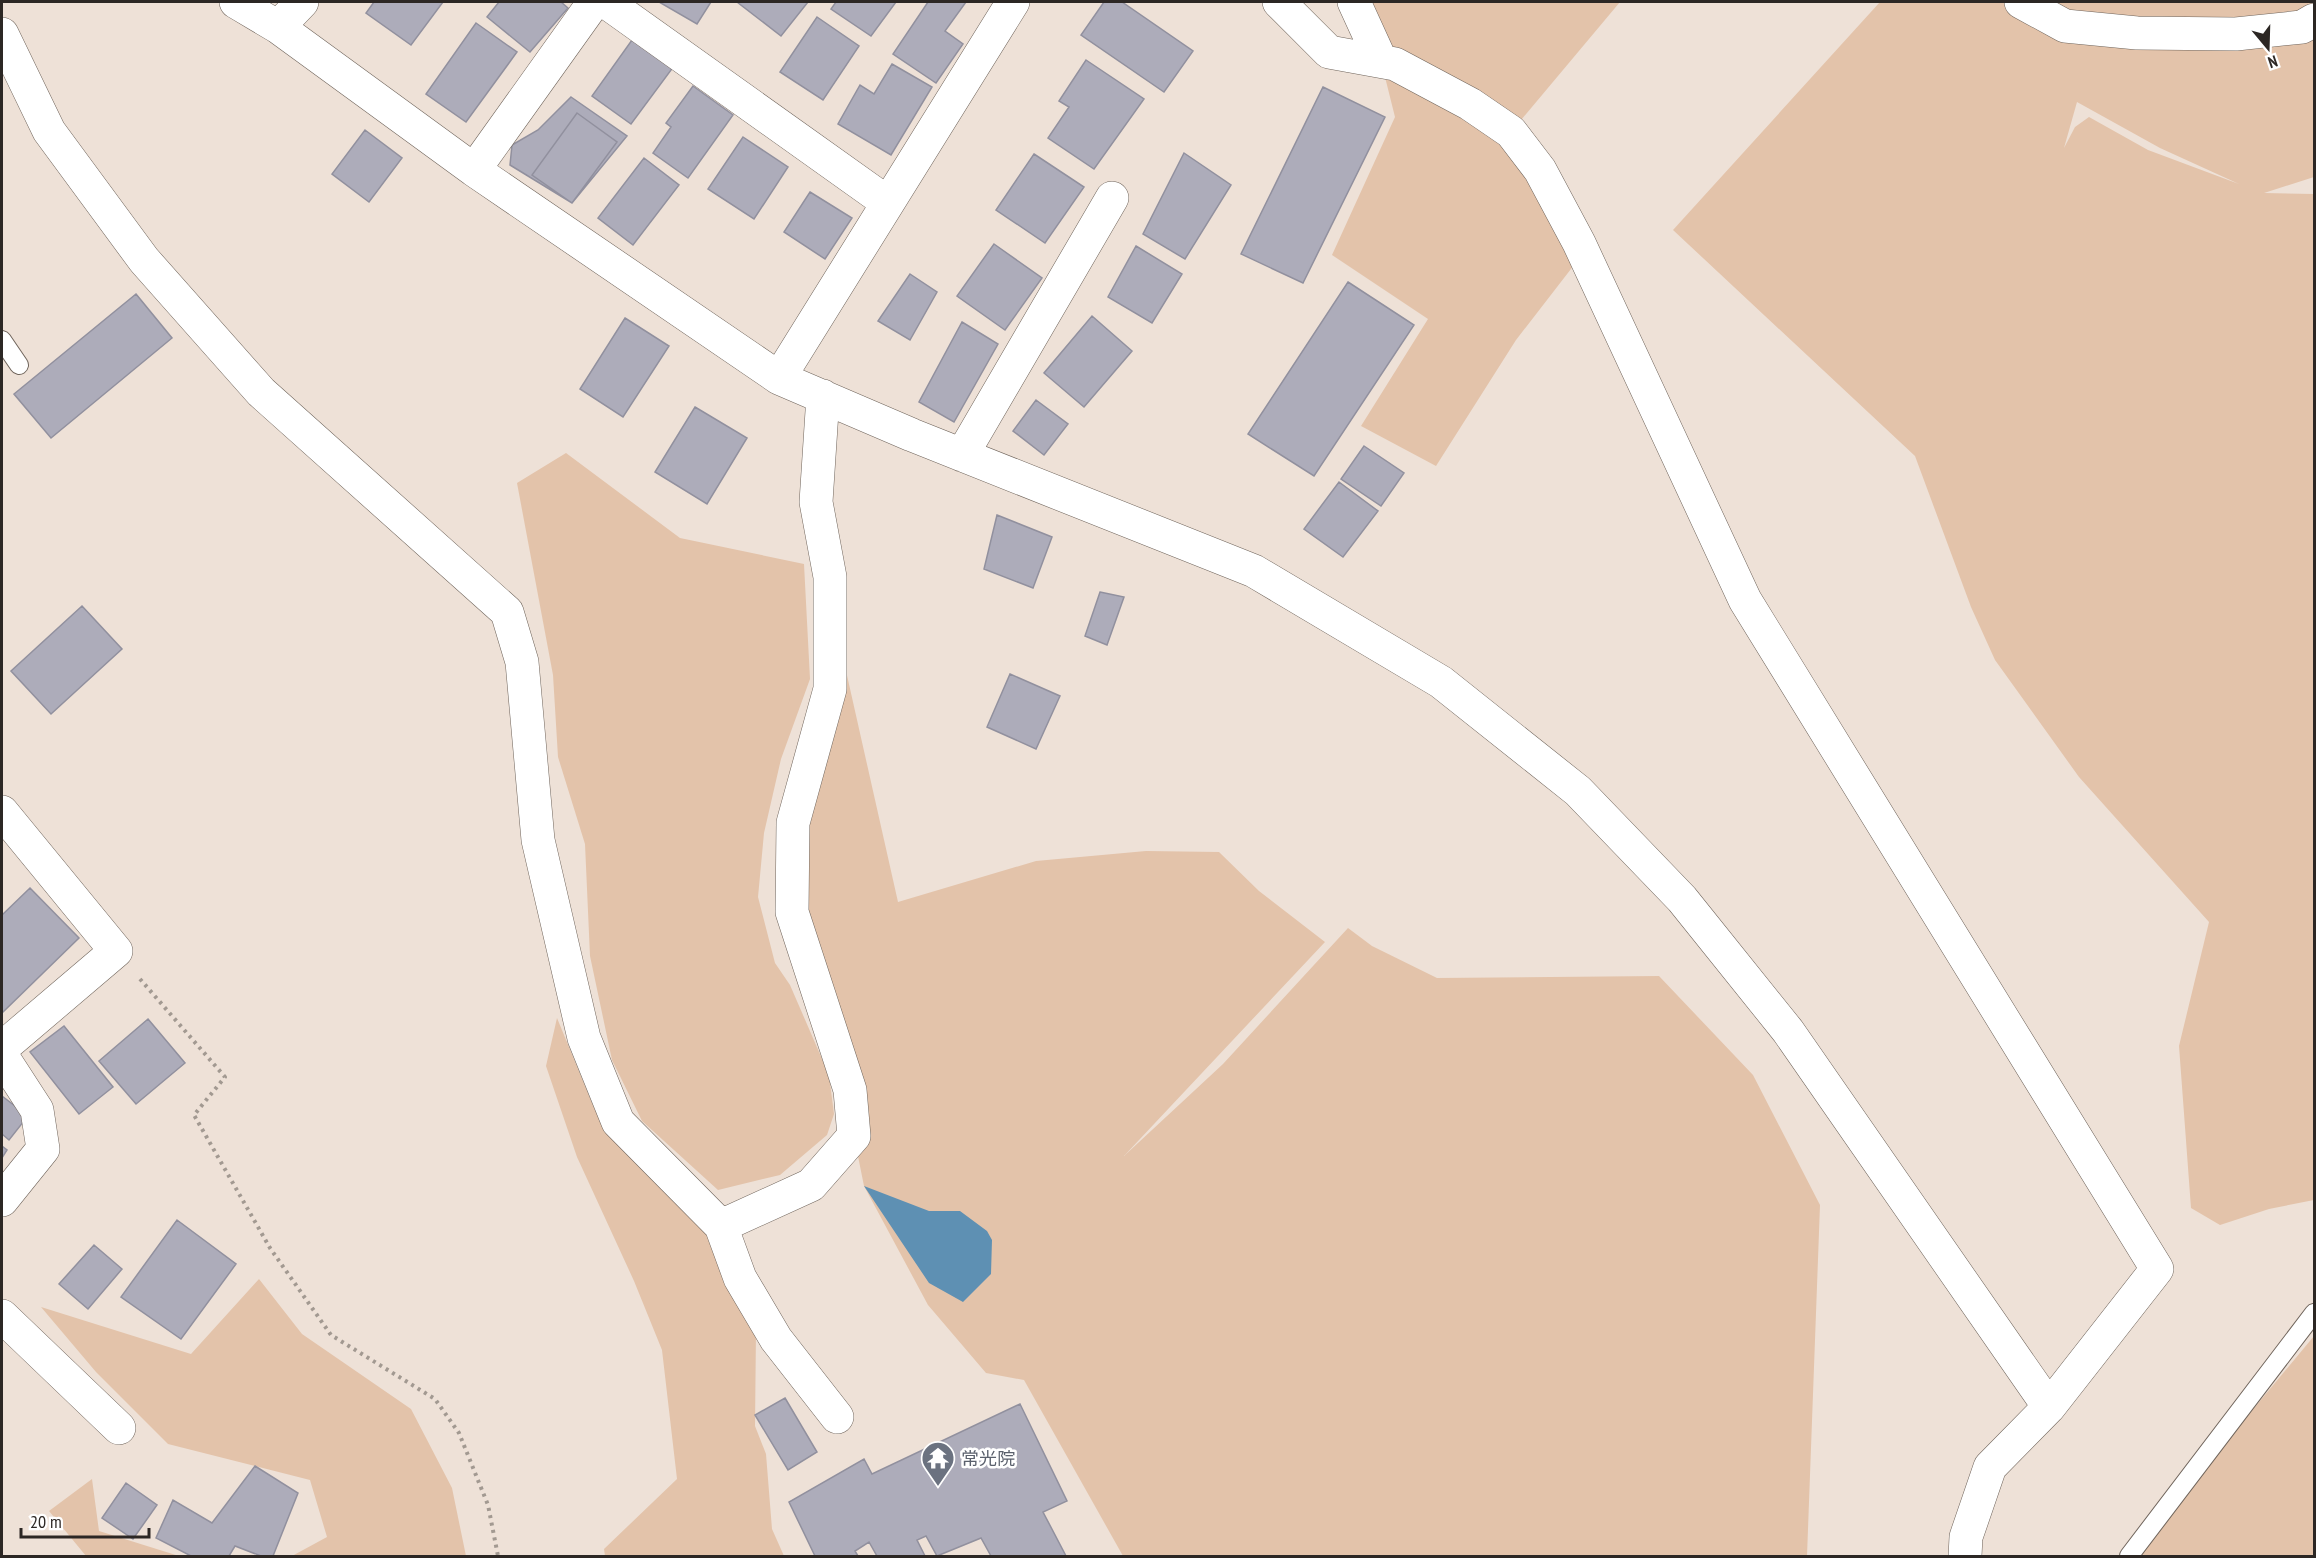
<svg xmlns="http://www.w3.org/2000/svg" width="2316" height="1558" font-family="'PT Sans Narrow','Noto Sans JP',sans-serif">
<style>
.green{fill:#e3c3aa;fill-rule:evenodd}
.water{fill:#5e90b3}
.building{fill:#adacba;stroke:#91909e;stroke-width:1.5}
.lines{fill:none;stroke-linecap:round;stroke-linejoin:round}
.lane-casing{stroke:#6f645b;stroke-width:20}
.street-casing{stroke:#6f645b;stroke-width:34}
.path{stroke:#a29991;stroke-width:4;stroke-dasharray:3 4.5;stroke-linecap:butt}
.lane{stroke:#fff;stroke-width:18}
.street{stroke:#fff;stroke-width:33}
.labels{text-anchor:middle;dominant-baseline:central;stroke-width:5;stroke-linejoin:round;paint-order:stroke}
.worship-label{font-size:18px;fill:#5b616d;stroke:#fff;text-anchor:start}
</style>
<rect width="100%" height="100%" fill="#eee1d7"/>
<!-- green -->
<path class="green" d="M1361,2H1620L1511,132L1581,256L1516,340L1436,466L1361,426L1428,319L1332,255L1395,117L1381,61Z
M1880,2H2310L2314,4V177L2264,193L2314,194V1200L2269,1209L2220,1225L2191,1208L2179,1046L2209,922L2079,777L1995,660L1971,607L1915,456L1673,230ZM2077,102L2160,148L2239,184L2148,150L2089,117L2075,127L2064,148Z
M566,453L680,538L804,564L810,679L781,759L764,833L758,897L775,963L790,985L829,1075L834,1114L827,1135L780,1175L718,1190L642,1121L612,1060L590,956L585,844L558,757L553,675L517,483Z
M844,662L898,902L1036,861L1146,851L1219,852L1259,891L1325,942L1124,1156L1223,1064L1348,928L1372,946L1437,978L1659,976L1753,1075L1820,1205L1807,1556H1123L1024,1380L986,1373L928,1305L864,1186L835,1042L797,885Z
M557,1018L595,1110L636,1161L705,1210L756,1330L755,1426L766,1454L772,1529L784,1556H605L604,1549L677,1479L662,1350L634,1281L577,1157L546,1066Z
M259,1279L302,1334L411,1409L452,1488L466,1556H292L327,1537L310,1480L168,1444L96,1372L41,1307L191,1354Z
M2314,1336V1556H2131Z
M92,1479L99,1531L179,1556H86L49,1511Z"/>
<!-- water -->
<path class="water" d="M864,1186L929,1211H960L987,1231L992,1240L991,1274L963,1302L929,1283Z"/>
<!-- building -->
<path class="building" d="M374,2H443L411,45L366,13Z
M499,2H561L568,8L530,52L487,17Z
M659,2H711L697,24Z
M737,2H808L781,36Z
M836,2H896L871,36L831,9Z
M928,2H966L945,31L963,44L936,83L893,54Z
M1104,2H1122L1193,51L1164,92L1081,35Z
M817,17L859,46L823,100L780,72Z
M476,23L517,52L466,122L426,94Z
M637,33L677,62L631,124L592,96Z
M1086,60L1144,99L1094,169L1048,138L1069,107L1059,101Z
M892,64L932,87L891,155L838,124L860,85L874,94Z
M693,86L733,115L688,178L653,153L671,127L666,123Z
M1323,87L1385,117L1303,283L1241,254Z
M571,97L627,136L572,203L510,165L512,145L538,130Z
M577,113L617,142L572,203L532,175Z
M365,130L402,158L369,202L332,174Z
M743,137L788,167L754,219L708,189Z
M1184,153L1231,185L1185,259L1143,234Z
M1034,154L1084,187L1045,243L996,210Z
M644,158L679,185L633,245L598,218Z
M810,192L852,218L825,259L784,232Z
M994,244L1042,278L1005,330L957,296Z
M1136,246L1182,274L1152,323L1108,297Z
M910,274L937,292L910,340L878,321Z
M1348,282L1414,325L1314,476L1248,434Z
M136,294L172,338L51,438L14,394Z
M1092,316L1132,351L1084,407L1044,373Z
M625,318L669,346L623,417L580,389Z
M962,322L998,344L954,422L919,402Z
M1036,400L1068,424L1044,455L1013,431Z
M695,407L747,438L707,504L655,472Z
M1364,446L1404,473L1381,506L1341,479Z
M1339,482L1378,511L1343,557L1304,529Z
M997,515L1052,537L1033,588L984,569Z
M1100,592L1124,597L1107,645L1085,636Z
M82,606L122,649L51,714L11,671Z
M1010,674L1060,696L1036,749L987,727Z
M30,888L79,938L2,1013V915Z
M148,1019L185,1063L136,1104L99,1061Z
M64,1026L113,1087L79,1114L30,1052Z
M2,1096L28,1116L9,1140L2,1134Z
M2,1146L7,1150L2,1158Z
M177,1220L236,1264L181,1339L121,1297Z
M94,1245L122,1269L88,1309L59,1284Z
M785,1398L817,1452L788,1470L755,1415Z
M1020,1404L1067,1501L1043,1512L1066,1556H991L981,1538L937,1556L926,1536L917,1540L925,1556H877L869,1542L855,1551L858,1556H815L789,1502L864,1459L872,1474Z
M255,1466L298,1493L273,1556H261L235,1546L229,1556H191L156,1538L173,1500L212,1523Z
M126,1483L157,1505L133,1539L102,1518Z"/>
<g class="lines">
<defs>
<path id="lane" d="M2,340L19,365
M2129,1556L2314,1313"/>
<path id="street" d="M236,2L278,27L474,170L779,378L912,435L1254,571L1441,682L1578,791L1682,899L1788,1031L2049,1407
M606,2L888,203
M1279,2L1329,52L1395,64L1470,104L1511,132L1540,170L1579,243L1745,600L2157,1269L2049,1407L1990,1467L1966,1537L1965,1556
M1354,2L1381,61
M2021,2L2065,26L2137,33L2236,34L2302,27L2314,20
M278,27L302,2
M2,34L49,131L144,260L261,392L507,612L522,662L538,840L584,1038L618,1122L721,1226L811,1185L854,1136L850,1090L792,912L793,823L830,689V577L816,502L823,396
M474,170L594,2
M779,378L1013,2
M962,455L1112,198
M2,812L116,951L2,1048
M2,1056L37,1110L43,1149L2,1200
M721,1226L740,1278L776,1339L837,1417
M2,1316L119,1428"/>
</defs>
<!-- lane casing -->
<use href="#lane" class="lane-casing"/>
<!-- street casing -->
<use href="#street" class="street-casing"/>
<!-- path -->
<path class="path" d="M140,979L225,1077L194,1115L270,1248L331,1335L435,1399L459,1433L488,1505L498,1556"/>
<!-- lane -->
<use href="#lane" class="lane"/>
<!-- street -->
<use href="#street" class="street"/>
</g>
<!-- icons -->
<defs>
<symbol id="temple-pin" viewBox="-11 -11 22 30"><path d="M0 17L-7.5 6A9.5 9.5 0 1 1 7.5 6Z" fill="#6b7280" stroke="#fff"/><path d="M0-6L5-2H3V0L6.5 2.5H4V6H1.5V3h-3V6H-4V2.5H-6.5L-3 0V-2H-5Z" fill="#fff"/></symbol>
</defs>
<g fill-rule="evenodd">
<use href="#temple-pin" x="919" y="1439" width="38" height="52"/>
</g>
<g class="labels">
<!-- worship labels -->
<g class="worship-label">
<text x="961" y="1458">常光院</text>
</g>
</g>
<!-- border -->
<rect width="2316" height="1558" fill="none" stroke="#2c2724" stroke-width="6"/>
<!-- north arrow -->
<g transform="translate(2268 48) rotate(161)" stroke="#ffffff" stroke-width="4.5" paint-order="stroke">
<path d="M0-4.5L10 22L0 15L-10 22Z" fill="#2c2724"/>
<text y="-9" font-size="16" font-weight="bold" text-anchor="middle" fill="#2c2724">N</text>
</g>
<!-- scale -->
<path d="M21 1528v9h128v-9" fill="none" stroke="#2c2724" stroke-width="3"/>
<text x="30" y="1528" font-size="18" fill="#2c2724" stroke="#ffffff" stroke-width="4.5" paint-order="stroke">20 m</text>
</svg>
